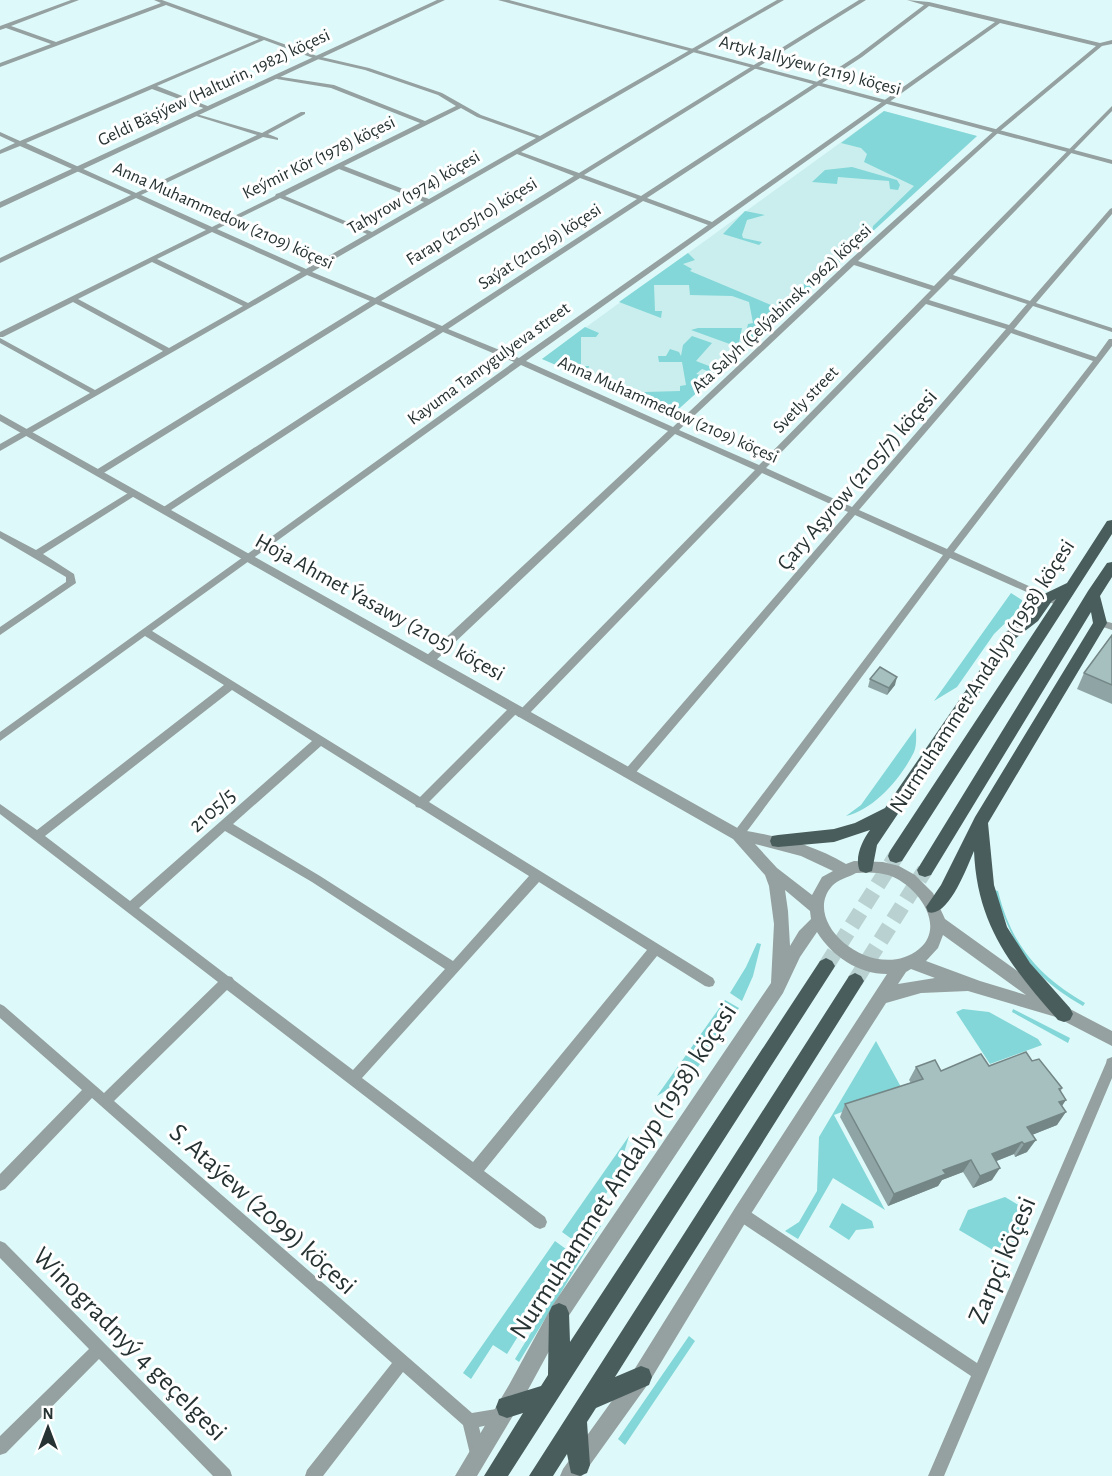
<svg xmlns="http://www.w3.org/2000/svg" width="1112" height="1476" font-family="'Alegreya Sans',sans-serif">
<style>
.built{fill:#caeeee}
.green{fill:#83d7d8}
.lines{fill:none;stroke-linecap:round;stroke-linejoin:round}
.primary-tunnel{stroke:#b9d1d1;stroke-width:16;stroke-dasharray:16 8;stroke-linecap:butt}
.minor{fill:#95a0a0;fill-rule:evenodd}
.tertiary{fill:#95a0a0;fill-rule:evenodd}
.primary{fill:#495d5d;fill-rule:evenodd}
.wall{fill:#8fa5a5}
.shaded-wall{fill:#748686}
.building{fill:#a6c0c0;stroke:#748686;stroke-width:1.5}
.labels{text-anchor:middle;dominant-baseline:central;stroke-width:6;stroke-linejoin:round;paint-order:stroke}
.far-street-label{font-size:18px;fill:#273232;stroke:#fff}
.street-label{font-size:22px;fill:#273232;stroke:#fff}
.near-street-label{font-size:27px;fill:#273232;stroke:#fff}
</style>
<rect width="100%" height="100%" fill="#def9f9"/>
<!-- built -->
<path class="built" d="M884,111L977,136L672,415L542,359Z"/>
<!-- green -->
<path class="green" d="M884,111L977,136L872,232L873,226L914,186L864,162L867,154L861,148L841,143Z
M852,167L897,180L900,185L898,190L890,189L889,181L838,177L837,184L812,182L825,170Z
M745,211L765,215L747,220L742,235L743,238L762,242L759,245L723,234Z
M862,235L867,237L745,349L742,348L748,324L753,323L749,302L732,296L690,295L689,285H654L655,311H662L661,318L619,302L688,253L695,260L683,264L692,269L690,271L783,310L804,290L800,288Z
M585,327L599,333L596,337H581V366H589L588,371L562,361L556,365L542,359Z
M698,328H742L738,347L691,330Z
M692,336L712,343L696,361L717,369L713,373L702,369L696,374L713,378L672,415L612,389L633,395L645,392L680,391V386L686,385L682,362H659L658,356H666L670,349L679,352L681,356L683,345Z
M1011,593L1022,600L1024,605L994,634L957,687L934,701Z
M916,728C916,735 917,745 914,752C901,778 875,809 846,816L861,805Z
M994,890L998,891C1011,944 1038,976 1085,1003L1083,1006C1030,976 1014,947 994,890Z
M757,943L761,944L753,976L742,1001L730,993L746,967Z
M725,1000L739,1008L693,1074L657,1096Z
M963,1009L989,1012L1038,1039L1042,1045L990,1064L956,1012Z
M1013,1009L1070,1038L1068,1043L1012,1012Z
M876,1041L902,1089L834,1115L885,1210L833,1178L798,1239L785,1231L799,1222L817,1191L819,1137Z
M629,1136L617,1176L576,1242L562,1232Z
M1005,1197L1030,1212L1010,1260L959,1230L968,1210Z
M842,1203L872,1221L874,1228L856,1230L849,1240L829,1227Z
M597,1224L601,1226L519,1362L515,1359Z
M555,1241L570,1252L507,1354L493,1345L471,1379L463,1373Z
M689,1336L695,1341L625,1445L618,1439Z"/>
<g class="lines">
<!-- primary-tunnel -->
<path class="primary-tunnel" d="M826,966L896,856
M855,981L925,870"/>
<!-- minor -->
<path class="minor" d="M71,0H79L11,26L56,42L161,3L154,0H162L317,56L369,68L442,93L481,115L540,136L777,0H784L521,152L579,173L859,0H866L584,175L641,196L858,55L924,5L907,0L929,2L1100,43L1112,40V44L1102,46L999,132L858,261L934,286L1112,106V111L953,275L1030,301L1110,209L1112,208V214L1036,303L1112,328V332L1033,306L1014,329L1096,357L1109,339H1112V346L954,552L1062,601L1064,603L1062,605H1056L950,558L742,838L738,840L734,838L732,835L734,832L943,555L855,515L632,777H624L623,774L624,771L848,512L762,473L526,717H518L517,713L429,802L713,978L715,982L713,986L709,987L705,986L657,956L484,1171L545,1217L547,1222L545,1227L540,1229L535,1227L227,990L114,1101L472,1413L502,1408L507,1411L510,1416L507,1421L479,1427L486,1456L484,1462L478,1464L472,1462L463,1425L403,1372L323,1476H305L307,1470L392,1363L92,1098L5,1189L0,1191V1174L82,1090L0,1018V1004L4,1006L104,1093L218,982L0,814V804L37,830L224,685L145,636L0,741V732L514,362L443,332L168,512H162V508L436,329L376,304L102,474H96V470L370,301L307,275L0,451V444L90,393L0,343V338L95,390L163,351L73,302L3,337H0V332L206,230L136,198L0,263V258L131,195L20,146L0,154V150L15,143L0,136V132L20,141L259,39L166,5L0,67V63L51,44L6,28L0,30V26ZM929,6L995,22L712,222L647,198L862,57ZM1000,23L1096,46L995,130L850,260L673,427L526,361ZM264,40L313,58L365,70L438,95L456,106L425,121L334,85L275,76L274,77L277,79L331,88L420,123L279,193L276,194L275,196L212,227L141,195L263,137L278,140V138L268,134L305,114V112H301L262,133L193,113V115L257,135L136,193L26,143L152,89L206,109H210V107L157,86ZM461,108L477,117L536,138L429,199L344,166ZM517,154L574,176L375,298L312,272ZM339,169L424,202L372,232L285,196ZM580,178L637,199L442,326L381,301ZM280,198L367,234L306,269L217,229ZM643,201L708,225L519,358L448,329ZM212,232L301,272L248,303L157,259ZM152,262L243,306L169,348L78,299ZM854,265L931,290L759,465L679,430ZM950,279L1027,304L1009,325L929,300ZM926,304L1006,329L852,507L766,468ZM1011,333L1093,361L947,549L859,510ZM521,365L668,431L425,657L424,660L425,663H433L675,434L755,470L520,710L519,706H511L420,797L152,631ZM232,690L312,741L130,901L45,836ZM321,746L415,805L416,807L420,808L529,876L453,961L320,876L233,824ZM225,831L312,882L445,969L353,1070L234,980L232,977L228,976L139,908ZM539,882L647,950L473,1162L362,1078Z
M133,490L137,493L136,495L43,554L74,574L76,583L0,635V627L66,582V577L0,538V531L36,550Z
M1100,620L1112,623V630L1097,625L1095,623Z
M1112,1057V1078L944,1476H928L971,1376L736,1219L734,1214L736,1209L741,1207L746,1209L977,1363L1106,1063L1107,1059Z
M0,1241L5,1243L230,1470L232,1476H213L99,1359L6,1453L0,1455V1436L89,1349L0,1258Z"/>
<!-- tertiary -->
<path class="tertiary" d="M437,0H445L0,208V202Z
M498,0H509L1112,160V164Z
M0,414L741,830C778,836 814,845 846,864L854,861L883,862L899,866L915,875L933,893L945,919L1070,1009L1112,1031V1046L1056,1017L968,991L921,993L886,1003L747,1220L648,1384L582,1476H560L563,1469L634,1370L735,1208L887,974C858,974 832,956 817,932L800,957L783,993L566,1320L523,1399L477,1476H455L509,1385L552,1306L771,983L774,924L769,886L765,875L733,839L0,421ZM755,844L801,856L833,871L822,877L812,895L777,868ZM856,873C867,872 878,872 888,875C915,883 948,925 919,949C875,985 799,923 832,886C837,880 849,877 856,873ZM785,890L810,911L811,919L799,931L790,946L788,911ZM943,935L1026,995L980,981L926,961L938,948ZM911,969L935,978L898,984L906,972Z"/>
<!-- primary -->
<path class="primary" d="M1112,520V534L902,861L896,863L890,861L888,856L890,851L1056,599L1052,601L1038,621L1016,638L877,845L872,871L866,873L860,871C854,858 862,841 870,830L834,842L778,847L772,846L770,841L772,836L778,835L834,829L855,823L885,808L1006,632L1028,615L1042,595L1067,583L1107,521Z
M1112,562V577L1100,596L1107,623L988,823L994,885L1007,927L1030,963L1070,1008L1073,1014L1070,1020L1064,1022L1058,1020C1011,967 977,925 974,851C967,867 948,919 928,912L926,907L941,885L975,817L1093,623L1091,612L931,875L925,877L919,875L917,870L1088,591L1107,563Z
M826,958L832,961L835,966L832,971L508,1476H484L523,1413L507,1418L499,1415L496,1407L499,1399L541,1386L548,1375L549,1313L552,1306L559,1303L566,1306L569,1313L570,1342L820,961Z
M855,973L861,976L864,981L861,986L615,1377L641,1366L649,1369L652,1377L649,1385L596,1408L587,1422L590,1465L587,1473L580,1476L571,1473L567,1454L553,1476H529L849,976Z"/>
</g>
<!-- wall -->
<path class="wall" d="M1112,635V704L1077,689L1084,673Z
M870,679L895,685L887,695L868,687Z
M1032,1061L1062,1088L1061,1091L1062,1106L1057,1125L1032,1135L1027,1152L1015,1157L1014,1154L996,1161L992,1180L973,1188L963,1172L942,1180L938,1186L888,1206L840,1117L845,1104L911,1083L909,1080L916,1067L941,1071Z"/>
<!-- shaded-wall -->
<path class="shaded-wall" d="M897,677L895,685L887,695L889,688Z
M1066,1100L1058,1112L1059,1102Z
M1066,1112L1057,1125L1019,1140L1027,1127Z
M1036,1140L1027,1152L1015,1157L1024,1144Z
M1022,1142L1014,1154L984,1166L992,1154Z
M971,1160L963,1172L942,1180L938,1186L888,1206L894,1194L943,1170Z
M1000,1168L992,1180L973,1188L980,1176Z"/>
<!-- building -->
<path class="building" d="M1112,635V685L1084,673Z
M880,667L897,677L889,688L870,679Z
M1026,1052L1032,1061L1039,1059L1062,1088L1059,1089L1066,1100L1059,1102L1066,1112L1027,1127L1036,1140L1024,1144L1022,1142L992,1154L1000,1168L980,1176L971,1160L943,1170L946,1174L894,1194L845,1104L923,1079L916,1067L935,1060L941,1071L981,1054L989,1066Z"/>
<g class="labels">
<!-- far-street labels -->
<g class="far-street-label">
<text transform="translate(810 66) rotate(15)">Artyk Jallyýew (2119) köçesi</text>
<text transform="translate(214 88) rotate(-25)">Geldi Bäşiýew (Halturin, 1982) köçesi</text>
<text transform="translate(319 158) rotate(-26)">Keýmir Kör (1978) köçesi</text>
<text transform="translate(414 193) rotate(-30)">Tahyrow (1974) köçesi</text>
<text transform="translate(223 216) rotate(24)">Anna Muhammedow (2109) köçesi</text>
<text transform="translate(472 222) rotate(-32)">Farap (2105/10) köçesi</text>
<text transform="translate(540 247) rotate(-33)">Saýat (2105/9) köçesi</text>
<text transform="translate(782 309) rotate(-43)">Ata Salyh (Çelýabinsk, 1962) köçesi</text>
<text transform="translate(489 364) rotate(-36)">Kayuma Tanrygulyeva street</text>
<text transform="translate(806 400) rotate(-46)">Svetly street</text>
<text transform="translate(668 410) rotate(24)">Anna Muhammedow (2109) köçesi</text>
</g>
<!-- street labels -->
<g class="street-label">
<text transform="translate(857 480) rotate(-49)">Çary Aşyrow (2105/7) köçesi</text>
<text transform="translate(380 607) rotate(29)">Hoja Ahmet Ýasawy (2105) köçesi</text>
<text transform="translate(982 676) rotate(-57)">Nurmuhammet Andalyp (1958) köçesi</text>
<text transform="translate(212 810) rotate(-42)">2105/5</text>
</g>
<!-- near-street labels -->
<g class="near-street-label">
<text transform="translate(623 1171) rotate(-57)">Nurmuhammet Andalyp (1958) köçesi</text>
<text transform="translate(263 1209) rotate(42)">S. Ataýew (2099) köçesi</text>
<text transform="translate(1002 1260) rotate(-67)">Zarpçi köçesi</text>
<text transform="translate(130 1344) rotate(45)">Winogradnyý 4 geçelgesi</text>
</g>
</g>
<!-- north arrow -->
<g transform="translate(48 1428)" stroke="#ffffff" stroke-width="4.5" paint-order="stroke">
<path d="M0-4.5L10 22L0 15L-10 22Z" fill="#273232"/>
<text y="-9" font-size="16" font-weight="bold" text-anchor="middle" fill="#273232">N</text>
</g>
</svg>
